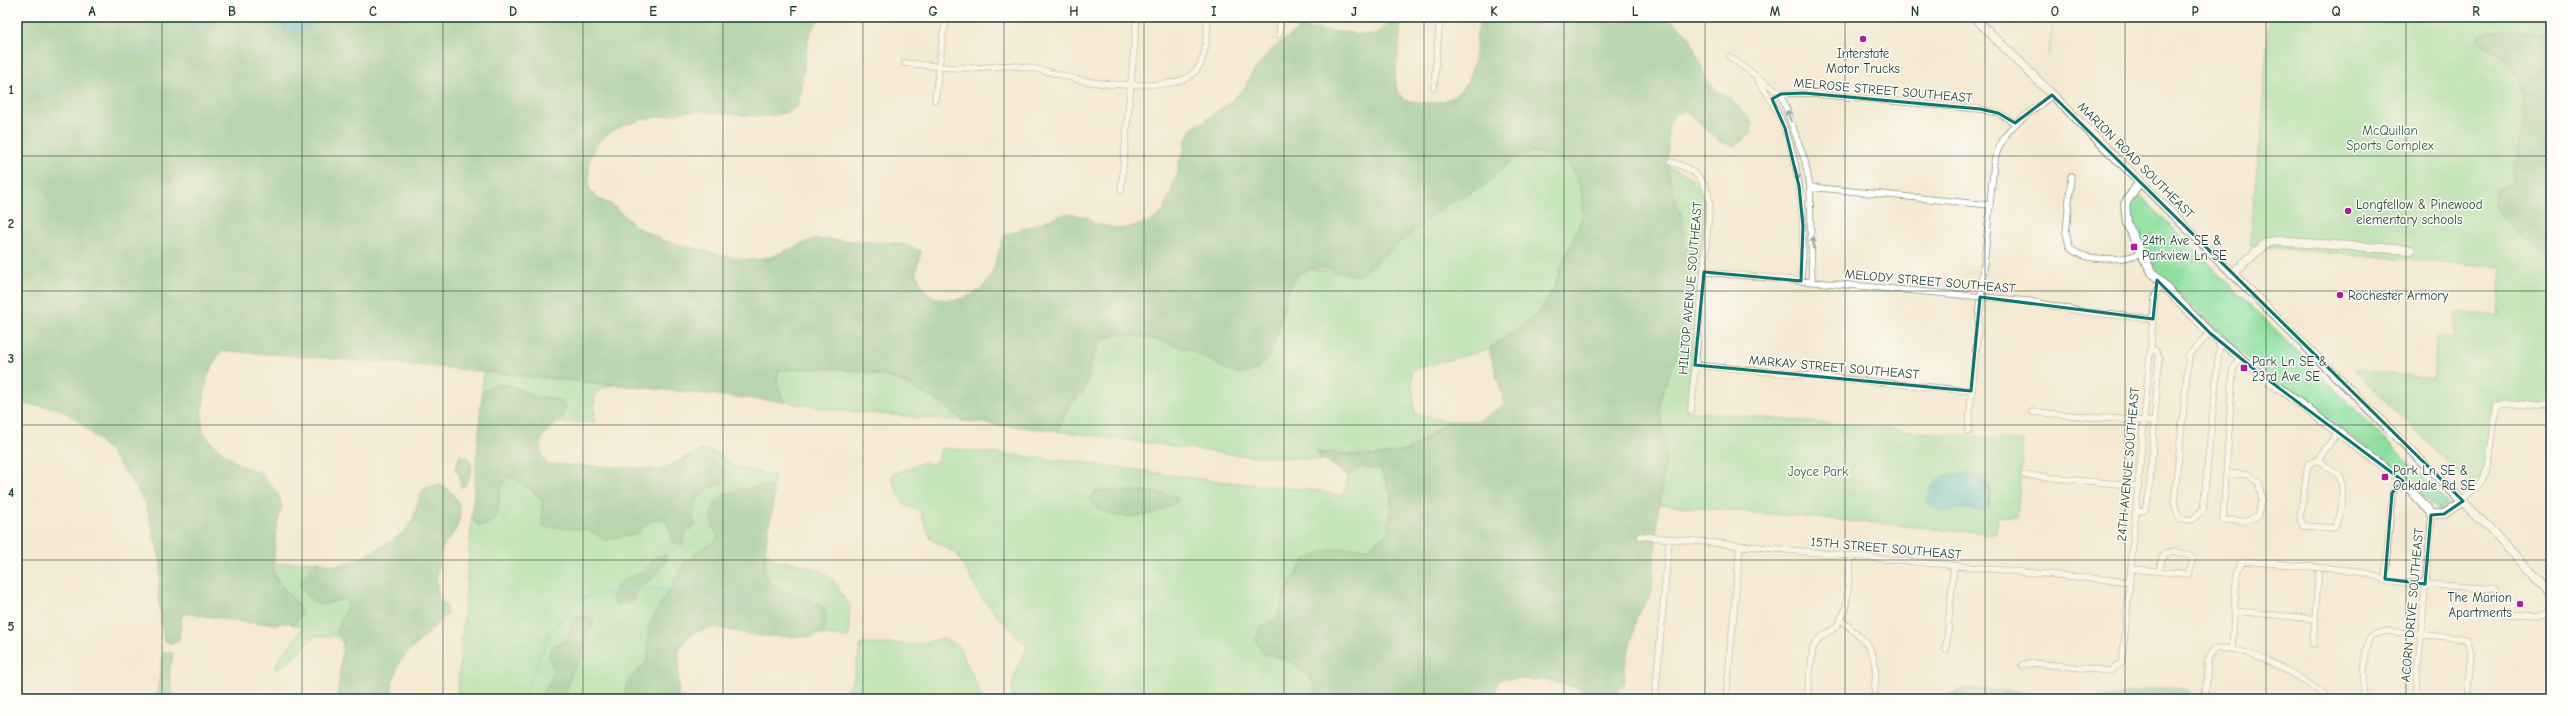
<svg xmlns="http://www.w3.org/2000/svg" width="2568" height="716" font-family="'Comic Neue',sans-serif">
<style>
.green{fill:#8dde9e;stroke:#568e69}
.forest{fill:#72bd85;stroke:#487d5c}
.water{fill:#53c0cc;stroke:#397e80}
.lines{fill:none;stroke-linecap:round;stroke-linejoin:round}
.stream{stroke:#53c0cc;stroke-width:1.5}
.street-casing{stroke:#8a9383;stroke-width:7}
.secondary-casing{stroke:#8a9383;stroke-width:10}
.street{stroke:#fff;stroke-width:5.5}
.secondary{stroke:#fff;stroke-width:8}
.oneway{stroke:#8f9e9a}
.marked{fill:none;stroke:#0f766e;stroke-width:3;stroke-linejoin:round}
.grid{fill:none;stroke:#1f3d34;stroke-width:1;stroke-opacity:0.55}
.poi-dot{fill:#b5179e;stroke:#fdfcf7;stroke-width:1.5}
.labels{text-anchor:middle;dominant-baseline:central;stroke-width:3;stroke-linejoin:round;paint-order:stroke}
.poi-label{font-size:13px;fill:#1f3d34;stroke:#fdfcf7;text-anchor:start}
.street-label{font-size:13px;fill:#1f3d34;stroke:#fdfcf7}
.park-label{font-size:13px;fill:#355d49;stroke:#fdfcf7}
.neatline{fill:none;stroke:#1f3d34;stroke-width:1.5}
.grid-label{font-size:13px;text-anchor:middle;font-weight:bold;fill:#1f3d34}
</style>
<rect width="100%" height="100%" fill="#fdfcf7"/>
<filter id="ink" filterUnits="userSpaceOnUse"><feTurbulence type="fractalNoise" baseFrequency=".025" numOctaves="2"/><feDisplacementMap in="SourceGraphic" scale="8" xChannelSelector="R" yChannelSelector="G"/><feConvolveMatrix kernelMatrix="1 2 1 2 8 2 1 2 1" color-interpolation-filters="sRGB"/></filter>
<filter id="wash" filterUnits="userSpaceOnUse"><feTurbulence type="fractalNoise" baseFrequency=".012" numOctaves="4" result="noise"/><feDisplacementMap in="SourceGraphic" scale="16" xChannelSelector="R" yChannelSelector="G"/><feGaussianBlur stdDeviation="0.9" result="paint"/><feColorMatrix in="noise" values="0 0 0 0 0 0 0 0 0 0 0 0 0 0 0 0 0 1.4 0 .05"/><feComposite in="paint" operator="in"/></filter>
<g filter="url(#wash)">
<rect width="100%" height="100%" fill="#f4e9d2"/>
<!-- green -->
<path class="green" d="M2270,17H2504L2551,21V410L2492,405L2485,468L2472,486L2354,370L2433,378L2437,336L2454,338L2456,312L2498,316L2502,267L2250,246Z
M1531,152L1556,157L1568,165L1577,176L1583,198V215L1552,292L1538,314L1489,349L1411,370L1415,414L1449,421L1407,451L1375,456L1317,452L1323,460L1239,455L1058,431L1069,406L1082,393L1091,362L1097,348L1106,338L1120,334L1163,341L1198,353L1221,366L1260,367L1275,342L1291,283L1300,274L1309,269L1360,275L1442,207L1486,184L1513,159Z
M1664,167C1686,171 1698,179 1705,200L1687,411L2023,441L2017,517L1998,516L1996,534L1635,502Z
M2135,194H2139L2446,500L2447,504L2437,510L2406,478L2247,358L2162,279L2146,253L2129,217V203Z
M803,368C855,368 904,375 947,406C952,411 957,416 963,421L846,411L785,402L777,385L778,370Z
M484,372L613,385L600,389L594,398L595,422L558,423L562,418L552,398H538L510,385L488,388L482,393Z
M942,448L1087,463L1207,480L1320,491L1343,497L1347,477L1361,466L1381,470C1388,488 1398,512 1388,531C1385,537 1374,543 1369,548H1341L1306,559L1285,592L1278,617L1261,628L1264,654C1288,657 1316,671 1316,699H1012C1010,680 1019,663 1028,647L983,600L957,554L931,539L919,511L904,505L892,480V475L924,462L931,465L937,461Z
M701,450L718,454L733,466L774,476V491L771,487L761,486L724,494L766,577L764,568L767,551L773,560C791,563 819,565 832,580C839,588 842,597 850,605L848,637L769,630L686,596L661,699H457L472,516L475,522L484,526C510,514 489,492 509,477C519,478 538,490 542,501C545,508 543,517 542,524L587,529L592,532L693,456L681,459Z
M273,560L277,564L318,561L310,572L325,604L344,599L348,604L336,632L342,637L343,643L335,636H315L287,663L275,670C278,652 297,644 302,627L291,624L296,622L273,571Z
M943,639L958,645L983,699H839L853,681L861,644H915Z"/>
<!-- forest -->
<path class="forest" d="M17,17H820L809,35L798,106C771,126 723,110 691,111C684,111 677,114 670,115C645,119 614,123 596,145C587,155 589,177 589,189L597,198L612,205L635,226L665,241L733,258L753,260L771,257L814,239L900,243L921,251L916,272C919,278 922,286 926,291C941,307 969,300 983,287C995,275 997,250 1005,235L1066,214L1088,217L1095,224L1122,229L1150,222L1163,212L1178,172V162L1184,154L1185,141L1193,128L1228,104L1243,90L1252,73L1271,50L1300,28L1372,35C1383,34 1385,23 1396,21L1400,26C1402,42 1392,77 1397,90C1398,94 1402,97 1405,100C1449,109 1470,96 1476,49C1477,38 1476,27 1483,17H1556L1614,23L1663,18L1674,22L1689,36L1707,80L1719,92L1732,99L1752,123L1751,134L1735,146L1720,142L1686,111L1677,113L1668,123V174L1682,218L1689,262L1686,321L1678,353L1661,396L1660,410L1666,452L1658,512L1652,592L1637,616L1625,666L1623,686L1617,692L1600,695L1551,681L1504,678L1498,681L1494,699H1316C1316,671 1288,657 1264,654L1255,639L1261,628L1278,617L1285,592L1306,559L1323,552L1341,548H1369L1388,532L1392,497L1381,470L1361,466L1347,477C1338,466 1326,463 1317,452L1375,456L1407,451L1449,421H1479L1505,404L1489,349L1538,314L1552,292L1583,215V198L1577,176L1568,165L1556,157L1531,152L1513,159L1486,184L1442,207L1360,275C1345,274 1324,265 1309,269C1273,279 1288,349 1258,368C1251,372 1243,375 1235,373C1222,370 1210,358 1197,353C1180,345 1123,327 1106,338C1088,351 1092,376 1082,393C1078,398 1072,401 1069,406C1064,413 1062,423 1058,431L963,421L947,407L900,380L865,371L828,368L778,370L777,385L785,402L429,366L228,351L219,353L207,377L202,411V429L210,441L226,455L240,465L261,473L277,492L282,506L276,530L273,571L277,581L298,604L301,614L296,622L277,624L244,622L185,613L181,619L179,640L172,644L164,641L158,596L161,563L146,505L137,489L109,450L76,419L57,408L17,403Z
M2504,30L2551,34V257C2538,255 2502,220 2495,208C2492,202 2495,195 2497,190L2509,185L2513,181L2516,155L2525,121L2524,110L2519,78L2503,56L2485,46L2478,39L2481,33Z
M493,385H510L538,398H552L561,401L566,406L562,418L543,436C540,446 539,457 548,464L660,469L692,456L712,460L725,472L722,483C719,485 716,484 713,486C700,492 686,512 696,524L684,535L682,545L672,542L670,528L665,520C651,515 646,527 636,533C626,538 615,535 606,541L587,529L546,527L542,524V500L516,478L509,477C490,492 509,522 479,526L472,516L482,393Z
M460,456L469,458C475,468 470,477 465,486L461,487L459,473L455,470Z
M439,484C460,494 466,513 454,532C451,538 445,541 443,547C439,556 436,573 437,583C437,589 439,593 438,598L446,605L447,614L400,661L392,684V699H337L343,643L342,637L336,632L348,604L344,599L318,605L302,590L299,584L318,561C324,562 331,565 337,565C352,565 397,540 407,528C417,517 416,501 423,489Z
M761,486L771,487L774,491C773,519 761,549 766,577C783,601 804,589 825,609V631L812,637L759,636L715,627L698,631L688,636L679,650L678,699H623L627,683L647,661L649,650L648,627L684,563L704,547L715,542L718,536C712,527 709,520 713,509C721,487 741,491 761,486Z
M1096,491L1152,492L1177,497L1178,501C1153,517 1119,525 1093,505L1091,497Z
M666,555L667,559L654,577L639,587L635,599L629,603L616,604L613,600C613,582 627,580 641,573C647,570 652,562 656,556Z
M583,616L593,619L592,627L586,635L583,654L570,676L565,699H536C549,687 558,675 549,657L552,647L568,639L570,627L576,617Z
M163,652L173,653L169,676L173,692L172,699H156Z
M2162,687L2188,689L2199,699H2095Z
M1962,689C2004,687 2045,698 2087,699H1941Z"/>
<!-- water -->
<path class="water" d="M289,17H315C310,28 297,36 284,32Z
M1968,473L1981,477L1990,488L1988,508C1978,512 1974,509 1963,508C1948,508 1943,516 1928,503C1926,476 1948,475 1968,473Z"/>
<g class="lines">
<!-- stream -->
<path class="stream" d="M2048,55L2055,17
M17,108L21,98L30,88L65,82L83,72L115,69L134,52L150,50L157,44V35L160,23C180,17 179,42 204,26L205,17
M523,699L549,634L577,603L588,596L615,590L695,589L758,608"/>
</g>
</g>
<g filter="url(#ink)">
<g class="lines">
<defs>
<path id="street" d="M1279,35L1281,17
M1730,57L1781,94L1805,161L1810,187L1812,282
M905,63C926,65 947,69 968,68C985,68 1001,65 1017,66C1038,68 1056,74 1076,79C1100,85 1170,90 1190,76C1208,64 1206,36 1208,17
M1758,80C1800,136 1807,213 1801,281
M1434,87L1440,17
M1772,99L1781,94L1804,93L1980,109L1998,113L2015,123
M935,100L943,34L947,17
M1671,162C1693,168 1706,179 1710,202L1691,411
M2071,177L2066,233L2070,248C2084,262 2124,261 2141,253
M1810,187L1989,205
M1121,191L1137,17
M1704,272L2028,301L2085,312L2153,319
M2210,333L2189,355L2174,503L2179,518L2192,520L2203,510L2220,341
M1695,365L1971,391
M2032,412L2154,422
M1968,432L1994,162C2004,123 2025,119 2052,95
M2318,460L2340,476C2344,494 2344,512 2334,528L2303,526L2300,518L2308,464L2318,460L2337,433
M2226,473L2249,475L2259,483L2262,499L2257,517L2244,521L2223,520L2233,369L2240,357
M2024,475L2138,486
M2463,501L2481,481L2488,468L2497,406L2507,403L2551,407
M2136,512L2145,510L2149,496L2159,358L2156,351L2151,348
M1640,536L2130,582
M2131,569L2189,574L2193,560L2190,556L2173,551L2163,555L2159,571
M2385,579L2392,493L2403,481
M2234,611L2315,619
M2503,614L2538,616L2551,611
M1841,620C1876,649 1878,654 1874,699
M2313,644L2319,568
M2232,648L2237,569L2243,561L2358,571L2393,582L2495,589
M1946,650L1954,565
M2022,665L2034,663L2110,671L2121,663L2124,645L2155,297L2161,283
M1655,699L1669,539
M1726,699L1740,546
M1807,699L1813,648L1819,639L1837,626L1846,609L1851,555
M2205,699L2208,658L2213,650C2242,641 2307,680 2329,699
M2368,699L2363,694L2366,649L2370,636L2385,631L2458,638L2467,641L2471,652L2467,699
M2415,699L2432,514"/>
<path id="secondary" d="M1974,17L2485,524L2551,593
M2140,181L2125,204L2127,223L2141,253L2152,272L2168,290L2210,333L2255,370L2403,481L2432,514H2444L2463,501
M2232,274L2265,244L2275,241L2411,250"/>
</defs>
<!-- street casing -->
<use href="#street" class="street-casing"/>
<!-- secondary casing -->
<use href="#secondary" class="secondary-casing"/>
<!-- street -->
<use href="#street" class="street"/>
<!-- secondary -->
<use href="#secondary" class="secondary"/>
</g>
<!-- one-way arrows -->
<defs><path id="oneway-shaft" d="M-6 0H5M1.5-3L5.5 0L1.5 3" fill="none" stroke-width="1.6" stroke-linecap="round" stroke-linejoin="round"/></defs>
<g class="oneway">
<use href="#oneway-shaft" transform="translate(1789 116) rotate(-110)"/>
<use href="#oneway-shaft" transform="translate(1797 174) rotate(80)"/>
<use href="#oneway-shaft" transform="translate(1813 243) rotate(-91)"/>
</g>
</g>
<!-- marked area -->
<path d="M0 0H2568V716H0ZM1804,93L1980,109L1998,113L2015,123L2052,95L2463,501L2444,514L2431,515L2425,584L2385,579L2392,493L2403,481L2255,370L2210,333L2157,280L2153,319L1980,297L1971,391L1695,365L1704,272L1801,281L1803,226L1799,186L1785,128L1772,99L1781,94Z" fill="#f4e9d2" fill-opacity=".55" fill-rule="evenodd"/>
<path class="marked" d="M1804,93L1980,109L1998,113L2015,123L2052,95L2463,501L2444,514L2431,515L2425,584L2385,579L2392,493L2403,481L2255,370L2210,333L2157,280L2153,319L1980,297L1971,391L1695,365L1704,272L1801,281L1803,226L1799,186L1785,128L1772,99L1781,94Z"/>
<!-- grid -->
<path class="grid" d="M162,17V699M302,17V699M443,17V699M583,17V699M723,17V699M863,17V699M1004,17V699M1144,17V699M1284,17V699M1424,17V699M1564,17V699M1705,17V699M1845,17V699M1985,17V699M2125,17V699M2266,17V699M2406,17V699M17,156H2551M17,291H2551M17,425H2551M17,560H2551"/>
<!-- markers -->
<g class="poi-dot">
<circle cx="1863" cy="39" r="4"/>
<circle cx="2348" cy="211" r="4"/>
<rect x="2130" y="243" width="8" height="8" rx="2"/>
<circle cx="2340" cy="295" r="4"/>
<rect x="2240" y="364" width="8" height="8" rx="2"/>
<rect x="2381" y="473" width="8" height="8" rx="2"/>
<circle cx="2520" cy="604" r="4"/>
</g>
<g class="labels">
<!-- poi labels -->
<g class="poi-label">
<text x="1863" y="53" text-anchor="middle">Interstate<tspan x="1863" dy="15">Motor Trucks</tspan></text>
<text x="2356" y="204">Longfellow &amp; Pinewood<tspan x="2356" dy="15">elementary schools</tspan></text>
<text x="2142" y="240">24th Ave SE &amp;<tspan x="2142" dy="15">Parkview Ln SE</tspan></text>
<text x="2348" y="295">Rochester Armory</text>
<text x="2252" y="361">Park Ln SE &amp;<tspan x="2252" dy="15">23rd Ave SE</tspan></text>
<text x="2393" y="470">Park Ln SE &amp;<tspan x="2393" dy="15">Oakdale Rd SE</tspan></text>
<text x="2512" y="597" text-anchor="end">The Marion<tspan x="2512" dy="15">Apartments</tspan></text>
</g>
<!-- street labels -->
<g class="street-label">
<text transform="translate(1883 90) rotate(5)">MELROSE STREET SOUTHEAST</text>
<text transform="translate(2136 160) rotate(45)">MARION ROAD SOUTHEAST</text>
<text transform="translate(1930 281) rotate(5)">MELODY STREET SOUTHEAST</text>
<text transform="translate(1690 288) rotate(-85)">HILLTOP AVENUE SOUTHEAST</text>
<text transform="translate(1834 367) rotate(5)">MARKAY STREET SOUTHEAST</text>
<text transform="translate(2128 464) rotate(-85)">24TH AVENUE SOUTHEAST</text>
<text transform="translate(1886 548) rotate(5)">15TH STREET SOUTHEAST</text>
<text transform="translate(2412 605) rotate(-85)">ACORN DRIVE SOUTHEAST</text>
</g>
<!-- park labels -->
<g class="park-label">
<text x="2390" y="130">McQuillan<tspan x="2390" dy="15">Sports Complex</tspan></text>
<text x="1818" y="471">Joyce Park</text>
</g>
</g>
<!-- margin -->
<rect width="2568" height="716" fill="none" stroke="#fdfcf7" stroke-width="44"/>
<rect x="22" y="22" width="2524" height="672" class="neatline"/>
<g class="grid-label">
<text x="92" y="16">A</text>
<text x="232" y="16">B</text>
<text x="373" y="16">C</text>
<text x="513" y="16">D</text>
<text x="653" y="16">E</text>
<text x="793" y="16">F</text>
<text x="933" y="16">G</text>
<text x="1074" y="16">H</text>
<text x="1214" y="16">I</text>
<text x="1354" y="16">J</text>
<text x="1494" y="16">K</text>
<text x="1635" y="16">L</text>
<text x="1775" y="16">M</text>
<text x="1915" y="16">N</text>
<text x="2055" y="16">O</text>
<text x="2195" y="16">P</text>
<text x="2336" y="16">Q</text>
<text x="2476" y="16">R</text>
<text x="11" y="94">1</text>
<text x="11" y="228">2</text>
<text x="11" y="363">3</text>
<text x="11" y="497">4</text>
<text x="11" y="631">5</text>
</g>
</svg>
